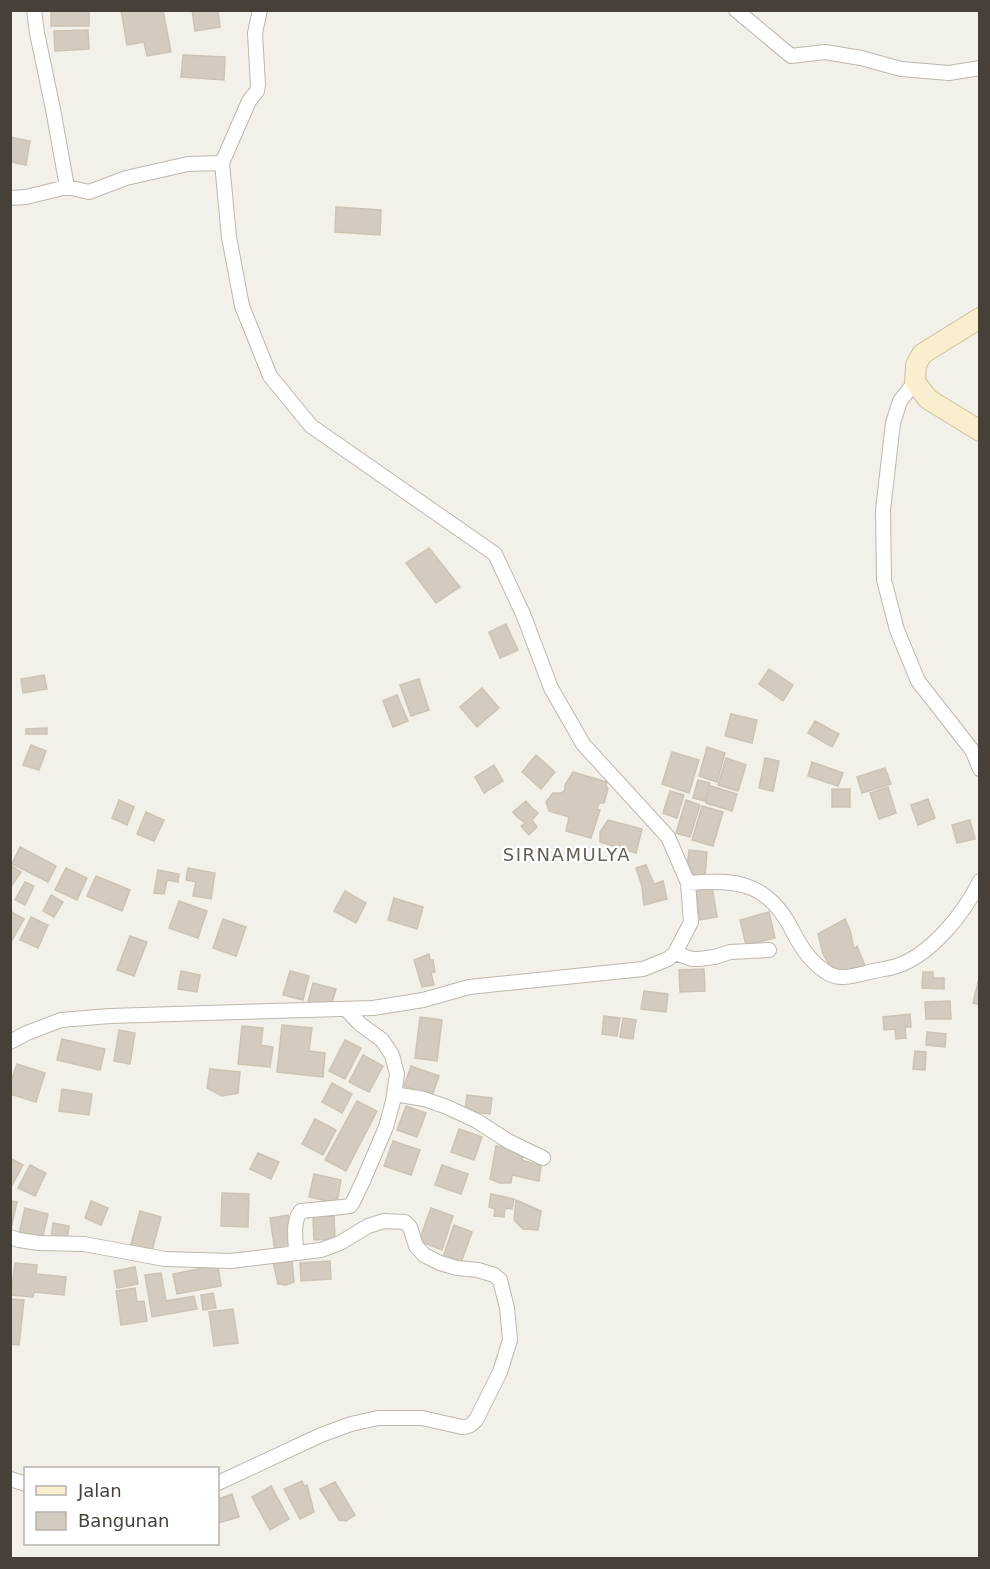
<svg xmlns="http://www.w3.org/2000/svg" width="990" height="1569" font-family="'DejaVu Sans',sans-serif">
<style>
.building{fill:#d3cbc0;stroke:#cdc3b4;stroke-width:1.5}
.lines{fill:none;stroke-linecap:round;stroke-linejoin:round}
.street-casing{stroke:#bdb7ad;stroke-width:16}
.secondary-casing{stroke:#cdc19e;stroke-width:22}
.street{stroke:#fff;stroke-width:14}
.secondary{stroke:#f9eecd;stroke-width:20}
.labels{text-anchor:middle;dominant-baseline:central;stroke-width:4.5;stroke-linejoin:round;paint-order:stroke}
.quarter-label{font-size:18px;letter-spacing:1.5px;fill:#675e51;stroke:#fff}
</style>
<rect width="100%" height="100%" fill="#f3f0e9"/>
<!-- building -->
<path class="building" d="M51,10H89V26H51Z
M121,10H163L171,52L147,56L144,42L127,45Z
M192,10H218L220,27L195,31Z
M88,30L89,49L55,51L54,31Z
M183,55L225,57L224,80L181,77Z
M10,137L30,141L26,165L10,162Z
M336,207L381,210L380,235L335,232Z
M429,548L460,587L436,603L406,563Z
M506,624L518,650L500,658L489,632Z
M769,669L793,685L783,701L759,684Z
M44,675L47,689L23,693L21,679Z
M419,679L429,710L411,716L400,685Z
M482,688L499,708L477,727L460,707Z
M397,695L408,721L393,727L383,701Z
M731,714L757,720L752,743L725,736Z
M815,721L839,734L832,747L808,733Z
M47,728V734H26V729Z
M31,745L46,751L39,770L23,765Z
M707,747L725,753L717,782L699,776Z
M672,752L699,760L689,793L662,784Z
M536,755L555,772L541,789L522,772Z
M726,758L746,765L738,791L718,785Z
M765,758L779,761L773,791L759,788Z
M812,762L843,773L838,786L808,776Z
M494,765L503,781L484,793L475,777Z
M885,768L891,784L862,793L857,777Z
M573,772L607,782L606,786L608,789L604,803H599L597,809L600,810L591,838L566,831L569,817L549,811L546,802L553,793H561L565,790V785Z
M698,780L710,783L705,801L693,798Z
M711,786L737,794L732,811L706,803Z
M888,787L896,813L879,819L870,793Z
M832,789H850V807H832Z
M670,791L684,795L677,818L663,813Z
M928,799L935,818L918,825L911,805Z
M119,800L134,807L127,825L112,818Z
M686,800L700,805L690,837L676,833Z
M526,801L532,808L538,813L532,820L537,827L529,835L521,826L525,823L517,817L513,812Z
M702,806L723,812L713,846L692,840Z
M146,812L164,820L154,841L137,834Z
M608,820L642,829L636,853L600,842V832Z
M970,820L975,839L957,843L952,825Z
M20,847L56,866L48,882L12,864Z
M689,850L707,852L705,877L686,876Z
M10,865L21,872L10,888Z
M646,865L654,884L663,881L667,899L644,905L642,886L636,868Z
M66,868L87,878L77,900L55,890Z
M188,868L215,873L211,899L193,896L196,882L186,880Z
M158,870L179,874L178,882L167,880L164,894L154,893Z
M96,876L130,890L122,911L87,896Z
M25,882L34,886L25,905L15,900Z
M712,886L717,917L700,920L695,890Z
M345,891L366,903L356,923L334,911Z
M51,895L63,902L54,917L43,911Z
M394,898L423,907L417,929L388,920Z
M179,901L207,911L198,938L169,928Z
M10,911L24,919L12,940L10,939Z
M769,912L775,938L746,945L740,920Z
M31,917L48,925L38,948L20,940Z
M223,919L246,927L236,956L213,948Z
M845,919L850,930L854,949L857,946L866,968L842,975L829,964L823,954L818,934Z
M130,936L147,942L134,976L117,970Z
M429,954L430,960H433L435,972L431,973L434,985L422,987L414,960Z
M704,969L705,991L680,992L679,970Z
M181,971L200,975L197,992L178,989Z
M290,971L309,976L303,1000L283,995Z
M923,972H933V978H944V989L922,988Z
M978,982H980V1005L973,1003Z
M313,983L336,989L330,1009L308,1002Z
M644,991L668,994L666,1012L641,1009Z
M950,1001L951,1019H926L925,1002Z
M910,1014L911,1027H905L906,1038L896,1039L895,1029L884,1030L883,1017Z
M604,1016L620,1018L617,1036L602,1034Z
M420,1017L442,1020L437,1061L415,1058Z
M623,1018L636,1020L633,1039L620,1037Z
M282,1025L312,1028L309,1051L325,1053L323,1077L277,1072Z
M242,1026L263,1028L261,1045L273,1047L270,1067L238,1064Z
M119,1030L135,1033L130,1064L114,1061Z
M927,1032L946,1034L945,1047L926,1045Z
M62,1039L105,1049L100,1070L57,1060Z
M345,1040L361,1048L345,1079L329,1071Z
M915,1051L926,1052L925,1070L913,1069Z
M363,1055L383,1066L369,1092L349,1082Z
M17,1064L45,1073L36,1102L10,1094V1084Z
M411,1066L439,1076L432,1096L404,1086Z
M210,1069L240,1072L238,1093L222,1096L207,1088Z
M332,1083L352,1094L342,1113L322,1102Z
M62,1089L92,1094L89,1115L59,1111Z
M467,1095L492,1098L490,1114L465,1111Z
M357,1101L377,1111L346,1171L325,1160Z
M406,1106L426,1113L417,1137L397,1130Z
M315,1119L336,1130L323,1155L302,1144Z
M459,1129L482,1137L474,1160L451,1152Z
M393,1141L420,1150L411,1175L384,1166Z
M496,1146L523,1150L522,1160L541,1166L539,1181L512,1175L511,1183H500L490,1179Z
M258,1153L279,1162L271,1179L250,1169Z
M10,1158L23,1165L11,1187H10Z
M30,1165L46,1173L35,1196L18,1188Z
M442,1165L468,1174L461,1194L435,1185Z
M314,1174L341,1180L337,1203L309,1197Z
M222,1193L249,1194L248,1227L221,1226Z
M491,1194L514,1199L512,1209L505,1208L504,1217L494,1216L495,1209L489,1207Z
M516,1200L541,1211L538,1230L523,1229L514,1220Z
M10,1201L17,1202L11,1229H10Z
M91,1201L108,1208L101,1225L85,1218Z
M25,1208L48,1214L42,1240L19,1234Z
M431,1208L453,1216L442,1250L419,1241Z
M140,1211L161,1217L151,1254L130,1248Z
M288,1215L294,1248L275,1251L270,1218Z
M334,1216L335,1239L314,1240L313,1217Z
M53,1223L69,1226L67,1241L51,1239Z
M454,1225L472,1232L461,1263L443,1257Z
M292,1260L294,1282L286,1285L278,1284L273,1262L284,1263Z
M330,1261L331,1279L301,1281L300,1263Z
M15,1263L37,1265L36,1274L66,1277L64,1295L34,1292L33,1297L11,1295Z
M218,1265L221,1286L177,1294L173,1274Z
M135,1267L138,1284L117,1288L114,1271Z
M161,1273L166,1301L194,1296L197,1309L152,1317L145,1275Z
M135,1288L137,1302L144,1301L147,1321L121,1325L116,1291Z
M213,1293L216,1308L203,1310L201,1295Z
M10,1299L24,1300L19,1345L10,1344Z
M233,1309L238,1343L214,1346L209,1312Z
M302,1481L304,1486L307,1485L314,1512L300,1519L284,1489Z
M335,1482L355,1515L346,1521L339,1520L320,1489Z
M271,1486L289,1519L270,1530L252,1497Z
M232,1494L239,1517L218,1523V1499Z"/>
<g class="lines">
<defs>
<path id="street" d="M736,10L791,56L825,52L861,58L901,69L949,73L980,68
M222,163L249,101L257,91L258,85L255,33L260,10
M10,198L26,197L67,187
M915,382L900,401L893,423L883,510L884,580L897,630L918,681L972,750L980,769
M688,883C735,879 766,882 790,926C799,944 809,961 826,972C839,981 852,976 866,973C876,970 887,969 897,966C932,954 964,913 980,881
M675,953L692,959H698L715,957L730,952L769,950
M10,1042L27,1033L61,1020L110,1016L373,1008L423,1000L469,987L643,969L668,959L675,953L691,922L688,883L668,837L583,744L551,688L523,614L495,554L311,426L270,376L242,306L229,237L222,163L188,164L126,178L89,192L67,187L53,109L37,33L34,10
M394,1094L424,1099L447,1107L477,1121L508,1141L543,1158
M10,1237L19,1240L39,1243L84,1244L165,1259L231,1261L321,1250L340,1243L368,1226L384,1221L405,1222L410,1227L416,1246L424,1255L440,1263L457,1268L478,1270L494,1275L500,1280L507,1308L510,1340L500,1372L476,1420C471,1425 469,1427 462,1427L422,1418H378L351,1424L321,1435L218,1483
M296,1253C296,1240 292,1221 301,1211L342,1207L350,1206L353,1202L363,1181L386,1127L393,1101L397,1074L392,1055L382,1040L360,1024L346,1009
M10,1479L26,1484"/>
<path id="secondary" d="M980,318L922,354L916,365L915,382L928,399L980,431"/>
</defs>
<!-- street casing -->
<use href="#street" class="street-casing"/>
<!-- secondary casing -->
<use href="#secondary" class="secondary-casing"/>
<!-- street -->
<use href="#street" class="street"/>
<!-- secondary -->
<use href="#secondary" class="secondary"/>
</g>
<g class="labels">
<!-- quarter labels -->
<g class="quarter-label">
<text x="567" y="854">SIRNAMULYA</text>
</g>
</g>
<!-- border -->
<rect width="990" height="1569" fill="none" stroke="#464038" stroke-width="24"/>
<!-- legend -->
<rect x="24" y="1467" width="195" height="78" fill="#ffffff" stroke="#b5b3af" stroke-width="1.5"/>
<rect x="36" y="1486" width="30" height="9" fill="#f9eecd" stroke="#b5b3af" stroke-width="1.5"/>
<text x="78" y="1497" font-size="18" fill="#464038">Jalan</text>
<rect x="36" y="1512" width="30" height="18" fill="#d3cbc0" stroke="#b5b3af" stroke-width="1.5"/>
<text x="78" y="1527" font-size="18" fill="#464038">Bangunan</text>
</svg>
